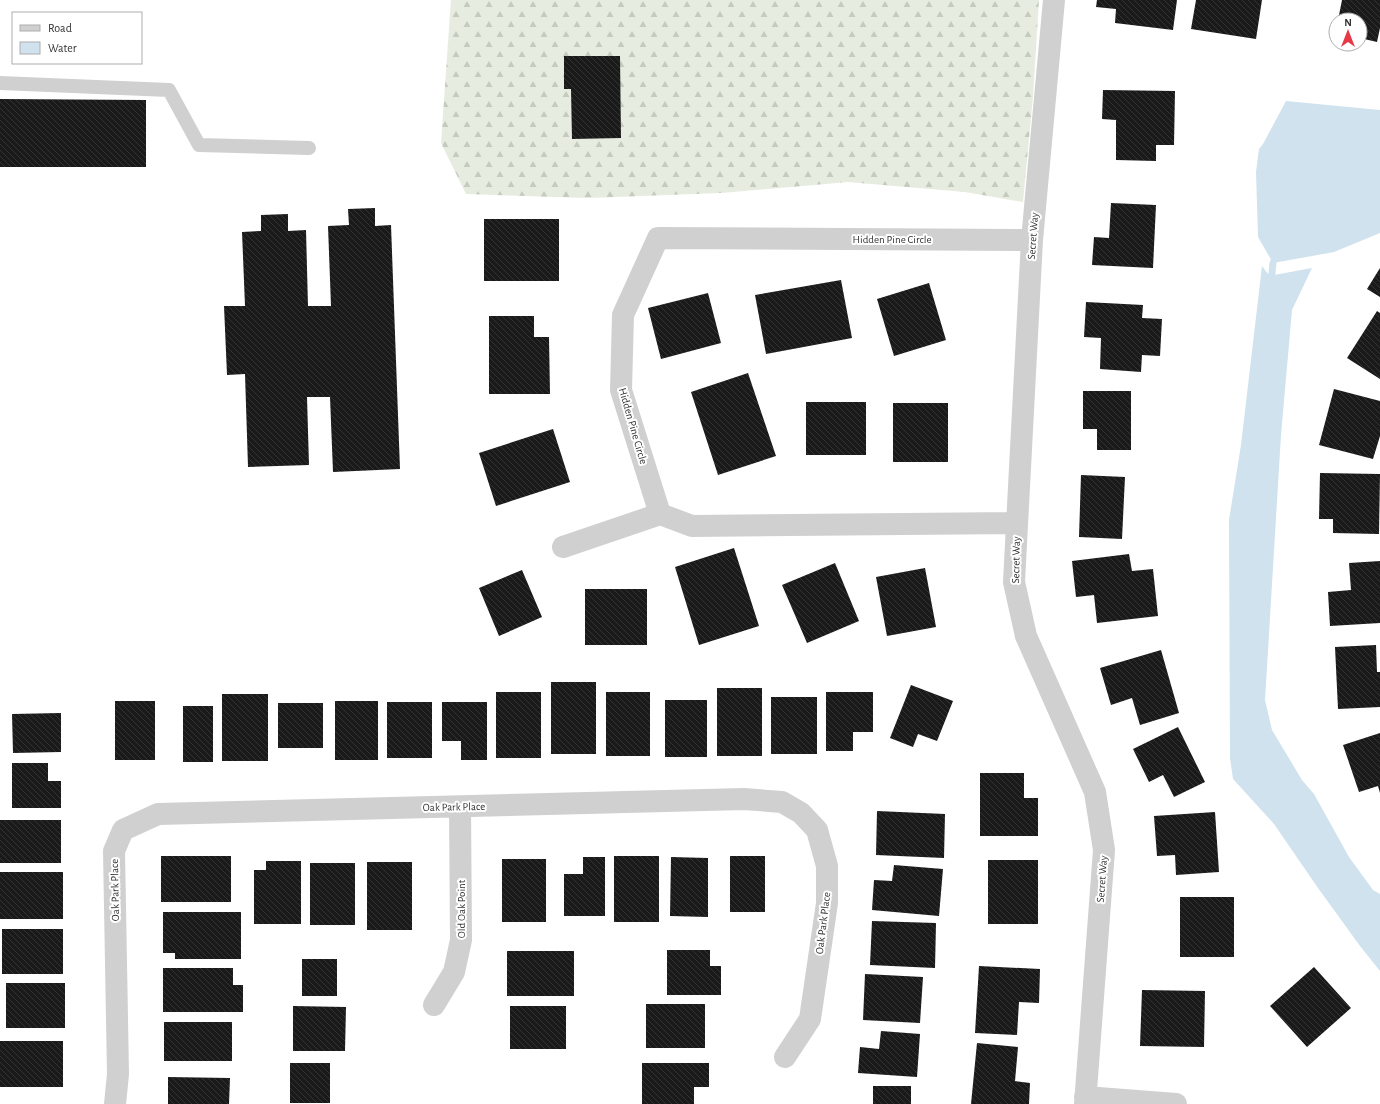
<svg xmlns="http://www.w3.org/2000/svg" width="1380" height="1104" font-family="'Alegreya Sans',sans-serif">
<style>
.forest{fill:url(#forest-firs)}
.water{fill:#cfe2ee}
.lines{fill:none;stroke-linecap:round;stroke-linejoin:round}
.stream{stroke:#cfe2ee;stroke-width:7}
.building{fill:url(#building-back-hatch)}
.service{stroke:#d0d0d0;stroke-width:14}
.minor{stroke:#d0d0d0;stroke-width:22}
.labels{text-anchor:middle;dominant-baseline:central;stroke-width:4;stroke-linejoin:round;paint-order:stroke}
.street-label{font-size:11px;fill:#333;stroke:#fff}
</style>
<defs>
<pattern id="forest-firs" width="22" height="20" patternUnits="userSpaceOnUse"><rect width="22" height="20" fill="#e6ecdf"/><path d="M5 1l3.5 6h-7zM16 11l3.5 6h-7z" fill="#c6cbc0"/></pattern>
<pattern id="building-back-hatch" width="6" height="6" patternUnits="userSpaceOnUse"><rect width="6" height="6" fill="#1a1a1a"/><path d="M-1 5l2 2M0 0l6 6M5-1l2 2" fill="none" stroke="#333"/></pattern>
</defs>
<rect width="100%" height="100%" fill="#fff"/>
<!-- forest -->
<path class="forest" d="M451,0H1039L1033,97L1023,202L965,192L848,182L721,193L588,198L466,194L441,143Z"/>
<!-- water -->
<path class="water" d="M1286,101L1380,110V233L1334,252L1273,263L1258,237L1256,172L1259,149L1263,144Z
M1262,266L1268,274L1274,275L1312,268L1292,310L1281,435L1265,700L1272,730L1302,780L1314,794L1349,857L1373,890L1380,894V971L1360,946L1318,888L1274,824L1233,779L1230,758L1229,520L1241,445Z"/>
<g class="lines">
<!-- stream -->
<path class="stream" d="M1271,282L1273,263"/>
</g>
<!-- building -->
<path class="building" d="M1097,0H1177L1173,30L1115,23L1116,9L1096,7Z
M1196,0H1262L1256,39L1191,29Z
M1342,0H1380V28L1377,42L1360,38V20H1338Z
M564,56H620L621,138L572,139L571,89H564Z
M1103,90L1175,91L1174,145H1156V161L1116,160V120L1102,119Z
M0,99L146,100V167H0Z
M1111,203L1156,205L1153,268L1092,265L1094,237L1109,238Z
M375,208V226L391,225L400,469L333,472L330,397H307L309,465L248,467L245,374L227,375L224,306H245L242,232L261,231V215L288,214V231L306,230L308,306H331L328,226L349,225L348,209Z
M484,219H559V281H484Z
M1380,268V297L1367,289Z
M841,280L852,338L766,354L755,295Z
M929,283L946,340L894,356L877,299Z
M708,293L721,343L661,359L648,308Z
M1086,302L1143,305L1142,318L1162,319L1160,356L1142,355L1141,372L1100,369L1101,338L1084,337Z
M1377,311L1380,313V379L1347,358Z
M489,316H534V337H549L550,394H489Z
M748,373L776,456L718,475L691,392Z
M1334,389L1380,401V436L1373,459L1319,445Z
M1083,391H1131V450H1097V429H1083Z
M806,402H866V455H806Z
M893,403H948V462H893Z
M553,429L570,482L496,506L479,453Z
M1320,473L1380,474L1379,534L1333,533V519H1319Z
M1081,475L1125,477L1122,539L1079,537Z
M734,548L759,626L699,645L675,567Z
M1129,554L1132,571L1153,569L1158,616L1097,623L1094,595L1076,597L1072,561Z
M1380,561V623L1330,626L1328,592L1351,590L1349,563Z
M835,563L859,621L807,643L782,585Z
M925,568L936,627L887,636L876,577Z
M522,570L542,617L499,636L479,588Z
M585,589H647V645H585Z
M1376,645L1377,672H1380V707L1338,709L1335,647Z
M1161,650L1179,713L1140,725L1132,698L1111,705L1100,668Z
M551,682H596V754H551Z
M911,685L953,701L937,741L918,734L913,747L890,738Z
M717,688H762V756H717Z
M496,692H541V758H496Z
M606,692H650V756H606Z
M826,692H873V732H853V751H826Z
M222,694H268V761H222Z
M771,697H817V754H771Z
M665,700H707V757H665Z
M115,701H155V760H115Z
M335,701H378V760H335Z
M387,702H432V758H387Z
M442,702H487V760H461V741H442Z
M278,703H323V748H278Z
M183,706H213V762H183Z
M61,713V752L13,753L12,714Z
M1178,727L1205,782L1174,797L1163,775L1149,782L1133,749Z
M1380,733V793L1378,786L1359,792L1343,745Z
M12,763H48V781H61V808H12Z
M980,773H1024V798H1038V836H980Z
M877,811L945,814L944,858L876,855Z
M1215,812L1219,872L1176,875L1175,855L1157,856L1154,816Z
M0,820H61V863H0Z
M161,856H231V902H161Z
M614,856H659V922H614Z
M730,856H765V912H730Z
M583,857H605V916H564V874H583Z
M671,857L708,858V917L670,916Z
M502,859H546V922H502Z
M988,860H1038V924H988Z
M266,861H301V924H254V870H266Z
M367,862H412V930H367Z
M310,863H355V925H310Z
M894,865L943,869L939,916L872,910L874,880L892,881Z
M0,872H63V919H0Z
M1180,897H1234V957H1180Z
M163,912H241V959H175V953H163Z
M872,921L936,923L935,968L870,965Z
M2,929H63V974H2Z
M667,950H710V966H721V995H667Z
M507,951H574V996H507Z
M302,959H337V996H302Z
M979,966L1040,969L1039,1003L1019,1002L1017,1035L975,1033Z
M1314,967L1351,1008L1307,1047L1270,1006Z
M163,968H233V985H243V1012H163Z
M865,974L923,977L920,1023L863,1020Z
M6,983H65V1028H6Z
M1142,990L1205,991L1204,1047L1140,1046Z
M646,1004H705V1048H646Z
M293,1006L346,1007L345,1051H293Z
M510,1006H566V1049H510Z
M164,1022H232V1061H164Z
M881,1031L920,1034L917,1077L858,1073L860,1047L879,1049Z
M0,1041H63V1087H0Z
M977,1043L1018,1047L1015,1081L1030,1083L1029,1104H971Z
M290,1063H330V1103H290Z
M642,1063H709V1087H694V1104H642Z
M168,1077L230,1078L229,1104H168Z
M873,1086H911V1104H873Z"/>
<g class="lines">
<!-- service -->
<path class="service" d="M0,83L169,90L199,145L309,148"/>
<!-- minor -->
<path class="minor" d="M1054,0L1032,240L1014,582L1026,636L1095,792L1104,850L1085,1104
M1017,523L692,526L660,514L621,390L623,315L658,238L1032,240
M563,547L660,514
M434,1005L454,972L461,940L460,807
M1085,1097L1176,1104
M115,1104L118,1074L114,851L123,830L158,814L744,799L782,802L801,813L817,830L827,866V903L810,1019L785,1057"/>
</g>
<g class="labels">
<!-- street labels -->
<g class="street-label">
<text transform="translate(1033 236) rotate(-86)">Secret Way</text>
<text x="892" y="239">Hidden Pine Circle</text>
<text transform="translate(633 426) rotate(74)">Hidden Pine Circle</text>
<text transform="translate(1016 560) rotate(-89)">Secret Way</text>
<text transform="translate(454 807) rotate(-1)">Oak Park Place</text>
<text transform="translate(1102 879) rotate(-86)">Secret Way</text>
<text transform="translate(115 890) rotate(-91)">Oak Park Place</text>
<text transform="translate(461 909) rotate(-90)">Old Oak Point</text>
<text transform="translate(823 923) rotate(-83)">Oak Park Place</text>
</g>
</g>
<!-- legend -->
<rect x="12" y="12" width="130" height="52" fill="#ffffff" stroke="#adadad"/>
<rect x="20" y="25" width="20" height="6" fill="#d0d0d0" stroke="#adadad"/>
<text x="48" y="32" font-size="12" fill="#333333">Road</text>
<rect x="20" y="42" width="20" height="12" fill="#cfe2ee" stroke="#adadad"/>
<text x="48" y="52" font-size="12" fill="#333333">Water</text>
<!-- north arrow -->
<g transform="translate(1348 32)"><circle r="19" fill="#ffffff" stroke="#adadad"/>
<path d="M0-3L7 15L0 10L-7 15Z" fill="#e63946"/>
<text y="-6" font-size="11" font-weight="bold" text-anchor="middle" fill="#333333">N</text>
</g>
</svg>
